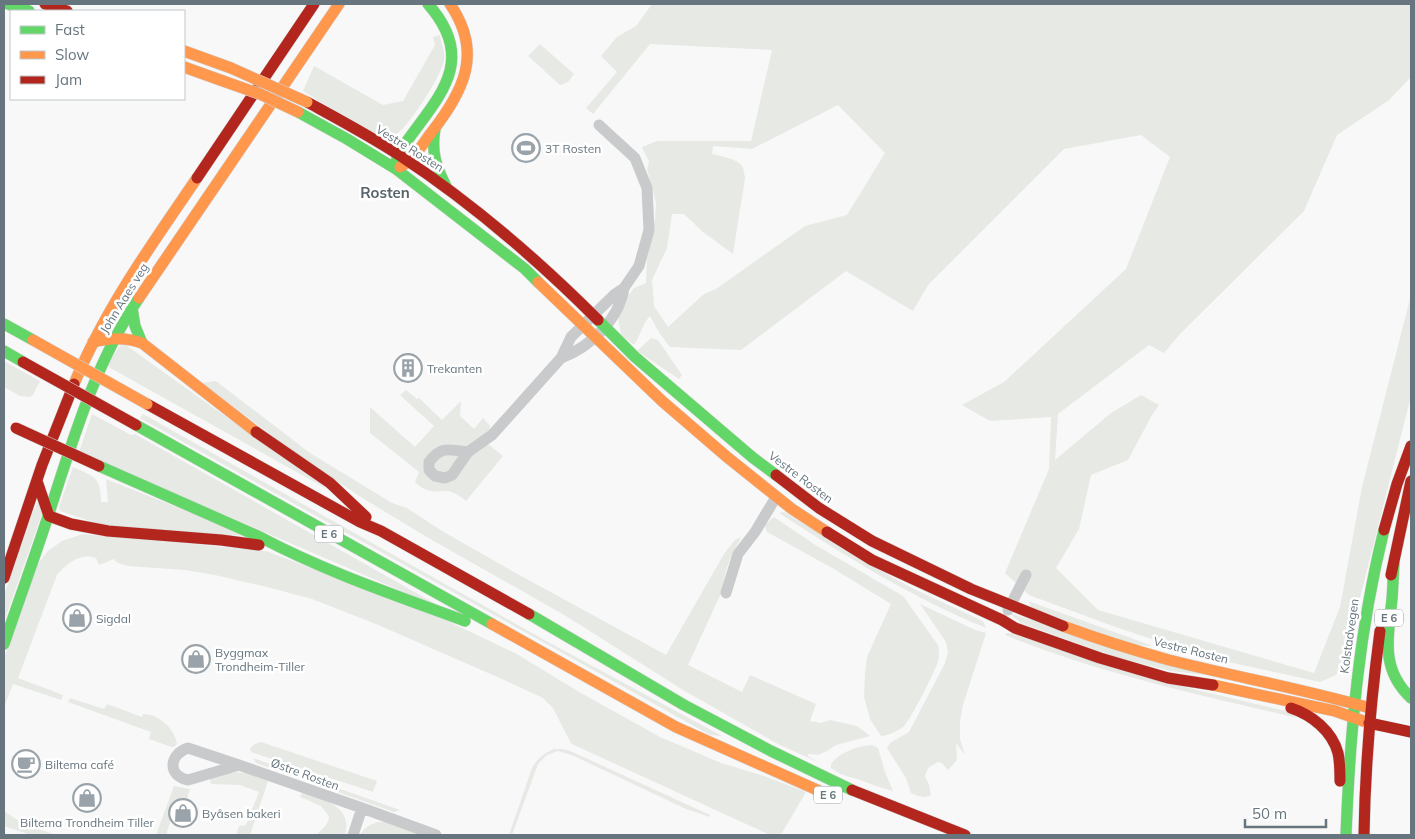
<svg xmlns="http://www.w3.org/2000/svg" width="1415" height="839" font-family="Mulish,sans-serif">
<style>
.green{fill:#e7e9e5;fill-rule:evenodd}
.lines{fill:none;stroke-linecap:round;stroke-linejoin:round}
.fast-casing{stroke:#d3d4d5;stroke-width:12}
.slow-casing{stroke:#d3d4d5;stroke-width:12}
.jam-casing{stroke:#d3d4d5;stroke-width:12}
.street{stroke:#c9cacb;stroke-width:11}
.fast{stroke:#63d668;stroke-width:11}
.slow{stroke:#ff974d;stroke-width:11}
.jam{stroke:#b3261e;stroke-width:11}
.slow-bridge-casing{stroke:#d3d4d5;stroke-width:12;stroke-linecap:butt}
.jam-bridge-casing{stroke:#d3d4d5;stroke-width:12;stroke-linecap:butt}
.slow-bridge{stroke:#ff974d;stroke-width:11}
.jam-bridge{stroke:#b3261e;stroke-width:11}
.labels{text-anchor:middle;dominant-baseline:central;stroke-width:5;stroke-linejoin:round;paint-order:stroke}
.shield{fill:#fff;stroke:#949ea5;stroke-width:1}
.shield-label{font-size:11px;font-weight:bold;fill:#66757e}
.street-label{font-size:12px;fill:#66757e;stroke:#fff}
.poi-label{font-size:12px;fill:#66757e;stroke:#fff;text-anchor:start}
.quarter-label{font-size:15px;font-weight:bold;fill:#58636a;stroke:#fff}
</style>
<rect width="100%" height="100%" fill="#f8f8f8"/>
<!-- green -->
<path class="green" d="M652,4H1411V77L1389,100L1337,135L1304,211L1179,335L1164,353L1149,345L1058,414L1055,460L1111,413L1141,395L1159,405L1152,415L1128,460L1091,475L1079,529L1056,568L1098,610L1314,673L1340,607L1362,487L1411,295V396L1343,665L1336,675L1320,682L1201,656L1110,625L1029,595L1005,573L1049,469L1051,417L990,421L962,405L1004,382L1126,269L1170,157L1141,135L1064,149L928,285L913,311L846,271L741,350L670,347L660,334L650,316C642,324 641,335 634,345L621,335L618,317L623,302L634,288L646,283L647,259L655,219L656,203L647,169L649,161L643,150L642,147L657,141H751L772,50L650,44L593,114L586,108L617,72L601,56L617,37L636,26ZM838,105L885,153L847,215L805,226L716,289L704,294L668,327L654,306L652,280L667,248L672,214H684L703,232L733,254L745,178C744,174 744,169 742,166C738,159 720,156 712,154L713,146L752,149Z
M440,35C441,43 446,54 444,61C441,76 407,130 395,135C388,138 382,137 375,136L303,91L314,66L383,105L403,101L435,45L433,37Z
M540,44L574,74L568,82L560,85L528,56Z
M651,338L658,340L682,375L679,379L637,351Z
M123,343L327,489L105,365Z
M4,361L40,381L33,395L30,397L20,396L4,387Z
M216,381L310,453L392,503L407,508L442,531L512,571L666,655L724,554L735,540L741,537C731,557 725,566 723,589L688,665L742,692L750,675L816,704L810,721L820,723L830,720L857,726L870,736L836,745L827,751L818,755L808,754V756L820,763L778,744L683,690L566,616L425,536L364,499L302,458L201,383Z
M406,390L417,399L419,398L442,420L461,401L460,416L474,429L483,418L490,426L488,444L503,456L466,501C463,499 460,496 456,494C442,486 433,499 415,482L419,472L370,433V407L415,447L434,426L400,395Z
M92,414L131,435L135,434L450,612L79,452Z
M143,414L548,642L722,736L710,735L140,418Z
M73,467C94,477 101,476 101,502H108L106,479L249,536L111,528L60,511L59,507Z
M38,501L43,511L4,622V595L33,512Z
M784,512L870,565L916,590L983,621L986,628C913,598 845,556 779,513Z
M774,517L817,546L903,596L938,645C939,652 940,658 937,664C933,675 910,721 903,727C898,731 887,736 881,736L870,719L864,697L865,674L867,657L891,604L834,569L767,532L765,526L768,522Z
M83,534L266,551L437,616L515,653L581,693L660,737L721,763L764,776L806,792L782,833L771,835L768,834L574,745L571,743L565,732L553,708L543,698L502,679L376,624L312,599L263,586L215,575L185,570L128,566L116,562L114,559L99,565L96,558C80,552 66,564 57,575L18,678L63,695L61,700L13,684L4,707V658L37,565L48,551L62,541Z
M1028,601L1153,646L1129,645L1032,608Z
M920,604L975,630L986,633L963,705L960,721V739L965,755L956,743L957,760L948,770L942,763L938,762L928,768L925,776L929,785L931,795C924,799 918,796 911,793L906,778L887,748L890,743L909,732L945,663L948,652L946,642Z
M1009,613L1214,676L1171,671L1116,657L1021,623Z
M1007,633H1010L1176,685L1286,711L1297,718C1243,705 1188,693 1134,678C1090,666 1047,652 1005,635Z
M70,698L104,709L107,704L142,717L143,714C159,714 175,729 177,744L175,746L172,747L149,739L151,732L68,702Z
M261,742L377,781L373,792L251,752L250,748L255,744Z
M872,745L878,748L885,772L893,791C880,788 867,782 854,778C843,775 841,775 831,768V764C840,752 857,746 872,745Z
M554,749H563L568,750L710,815V817L686,809L574,756L558,751L547,755L538,764L512,835H509L532,768C538,758 544,753 554,749Z
M253,758L400,810L394,812L256,763Z
M236,772L252,774L268,781L250,835H236L239,826L246,825L259,792L240,785L211,784L210,779L223,774Z
M174,786L190,789L185,804L177,802L166,835H156Z
M303,792C324,800 353,806 345,835H317C322,828 329,825 329,816L321,806L300,797Z
M4,811L22,823L56,835H31L4,826Z
M377,822H385L422,835H360C364,828 369,825 377,822Z"/>
<g class="lines">
<defs>
<path id="fast" d="M8,4L29,11
M298,112L347,139L396,169L525,269L538,282
M435,129C431,151 436,167 446,186
M396,163L398,154C432,102 482,65 428,4
M132,308L135,326L142,343
M598,320L635,357L752,457L776,475
M4,324L33,340
M4,351L23,362
M136,425L492,624
M99,466L260,537C326,572 395,595 465,621
M1394,564C1393,576 1393,588 1392,599C1388,637 1380,669 1411,698
M529,614L684,705L771,751L852,790
M4,644C20,597 37,551 52,504C75,433 97,360 139,298
M1346,835C1350,732 1359,630 1384,530"/>
<path id="slow" d="M184,51L231,68
M184,67L223,81
M400,167C415,159 421,146 431,133C463,91 484,54 450,4
M538,282L662,401L727,457L792,509L827,532
M139,298L339,4
M93,342C111,338 125,337 142,343L256,432
M74,384C105,309 152,244 197,178
M492,624L676,727L833,797
M1063,626C1098,639 1133,650 1169,660C1236,677 1304,689 1370,708
M1213,685L1335,711L1369,723"/>
<path id="jam" d="M45,4L67,11
M307,102C338,119 370,136 399,155C471,202 537,259 598,320
M197,178L314,4
M147,404L360,522L381,531L529,614
M256,432L330,483L366,517
M776,475L819,508L872,541L971,589L1063,626
M37,481L49,516L71,524L108,531L221,540L259,545
M1384,530L1397,484L1411,446
M827,532L872,560L1002,620L1015,628L1100,658L1168,678L1213,685
M1391,575L1411,481
M4,578L42,465L74,384
M1291,708C1312,715 1332,731 1338,753C1340,762 1340,772 1340,781
M1369,723L1411,732
M852,790L965,835
M1364,835C1365,767 1371,699 1380,631"/>
</defs>
<!-- fast casing -->
<use href="#fast" class="fast-casing"/>
<!-- slow casing -->
<use href="#slow" class="slow-casing"/>
<!-- jam casing -->
<use href="#jam" class="jam-casing"/>
<!-- street -->
<path class="street" d="M561,358C590,347 619,320 624,288
M468,452C448,450 442,445 429,462V470L435,476L445,478L452,475L468,452L492,435L561,358L571,337L615,294L624,288L639,266L649,230L647,188L635,158L599,125
M726,593L738,554L755,532L776,497
M1008,610L1026,575
M239,765L188,780C167,776 169,754 188,748L239,765L362,808L353,835
M362,808L436,835"/>
<!-- fast -->
<use href="#fast" class="fast"/>
<!-- slow -->
<use href="#slow" class="slow"/>
<!-- jam -->
<use href="#jam" class="jam"/>
<defs>
<path id="slow-bridge" d="M231,68L307,102
M223,81L260,94L298,112
M33,340L147,404"/>
<path id="jam-bridge" d="M23,362L136,425
M16,428L99,466"/>
</defs>
<!-- slow-bridge casing -->
<use href="#slow-bridge" class="slow-bridge-casing"/>
<!-- jam-bridge casing -->
<use href="#jam-bridge" class="jam-bridge-casing"/>
<!-- slow-bridge -->
<use href="#slow-bridge" class="slow-bridge"/>
<!-- jam-bridge -->
<use href="#jam-bridge" class="jam-bridge"/>
</g>
<!-- icons -->
<defs>
<symbol id="stadium-ring" viewBox="-11 -11 22 22"><circle r="9.5" fill="#fff" stroke="#99a3a9" stroke-width="1.5"/><path d="M0-5a6.5 5 0 1 0 0 10a6.5 5 0 1 0 0-10ZM-3.5-1.8h7v3.6h-7Z" fill="#99a3a9"/></symbol>
<symbol id="building-ring" viewBox="-11 -11 22 22"><circle r="9.5" fill="#fff" stroke="#99a3a9" stroke-width="1.5"/><path d="M-4-6H4V6H1V3H-1V6H-4ZM-2.5-4.3h1.7v1.8h-1.7ZM.8-4.3h1.7v1.8H.8ZM-2.5-1h1.7V.8h-1.7ZM.8-1h1.7V.8H.8Z" fill="#99a3a9"/></symbol>
<symbol id="shop-ring" viewBox="-11 -11 22 22"><circle r="9.5" fill="#fff" stroke="#99a3a9" stroke-width="1.5"/><path d="M-5-2.5h2.3a2.7 3.5 0 0 1 5.4 0H5L5.5 6h-11ZM-1.5-2.5h3a1.5 2.3 0 0 0-3 0Z" fill="#99a3a9"/></symbol>
<symbol id="cafe-ring" viewBox="-11 -11 22 22"><circle r="9.5" fill="#fff" stroke="#99a3a9" stroke-width="1.5"/><path d="M-5.5-4.5H6V0H3Q3 3.5 0 3.5H-2.5Q-5.5 3.5-5.5 0ZM3-3.2v2h1.7v-2ZM-6 4.5H4V6H-6Z" fill="#99a3a9"/></symbol>
</defs>
<g fill-rule="evenodd">
<use href="#stadium-ring" x="510" y="132" width="32" height="32"/>
<use href="#building-ring" x="392" y="352" width="32" height="32"/>
<use href="#shop-ring" x="61" y="602" width="32" height="32"/>
<use href="#shop-ring" x="180" y="643" width="32" height="32"/>
<use href="#cafe-ring" x="10" y="748" width="32" height="32"/>
<use href="#shop-ring" x="71" y="782" width="32" height="32"/>
<use href="#shop-ring" x="167" y="797" width="32" height="32"/>
</g>
<g class="labels">
<!-- shield labels -->
<g class="shield">
<rect x="315" y="525.5" width="28" height="17" rx="4"/>
<rect x="1375" y="609.5" width="28" height="17" rx="4"/>
<rect x="814" y="786.5" width="28" height="17" rx="4"/>
</g>
<g class="shield-label">
<text x="329" y="534">E 6</text>
<text x="1389" y="618">E 6</text>
<text x="828" y="795">E 6</text>
</g>
<!-- street labels -->
<g class="street-label">
<text transform="translate(410 148) rotate(32)">Vestre Rosten</text>
<text transform="translate(124 298) rotate(-58)">John Aaes veg</text>
<text transform="translate(801 477) rotate(37)">Vestre Rosten</text>
<text transform="translate(1349 636) rotate(-82)">Kolstadvegen</text>
<text transform="translate(1191 650) rotate(14)">Vestre Rosten</text>
<text transform="translate(305 774) rotate(20)">Østre Rosten</text>
</g>
<!-- poi labels -->
<g class="poi-label">
<text x="545" y="148">3T Rosten</text>
<text x="427" y="368">Trekanten</text>
<text x="96" y="618">Sigdal</text>
<text x="215" y="652">Byggmax<tspan x="215" dy="14">Trondheim-Tiller</tspan></text>
<text x="45" y="764">Biltema café</text>
<text x="202" y="813">Byåsen bakeri</text>
<text x="87" y="822" text-anchor="middle">Biltema Trondheim Tiller</text>
</g>
<!-- quarter labels -->
<g class="quarter-label">
<text x="385" y="192">Rosten</text>
</g>
</g>
<!-- border -->
<rect width="1415" height="839" fill="none" stroke="#66757e" stroke-width="10"/>
<!-- legend -->
<rect x="10" y="10" width="175" height="90" fill="#ffffff" stroke="#c2c8cb"/>
<rect x="20" y="26" width="25" height="8" fill="#63d668" stroke="#c2c8cb"/>
<text x="55" y="35" font-size="15" fill="#66757e">Fast</text>
<rect x="20" y="51" width="25" height="8" fill="#ff974d" stroke="#c2c8cb"/>
<text x="55" y="60" font-size="15" fill="#66757e">Slow</text>
<rect x="20" y="76" width="25" height="8" fill="#b3261e" stroke="#c2c8cb"/>
<text x="55" y="85" font-size="15" fill="#66757e">Jam</text>
<!-- scale -->
<path d="M1245 819v8h81v-8" fill="none" stroke="#66757e" stroke-width="2.5"/>
<text x="1252" y="819" font-size="15" fill="#66757e" stroke="#ffffff" stroke-width="4" paint-order="stroke">50 m</text>
</svg>
